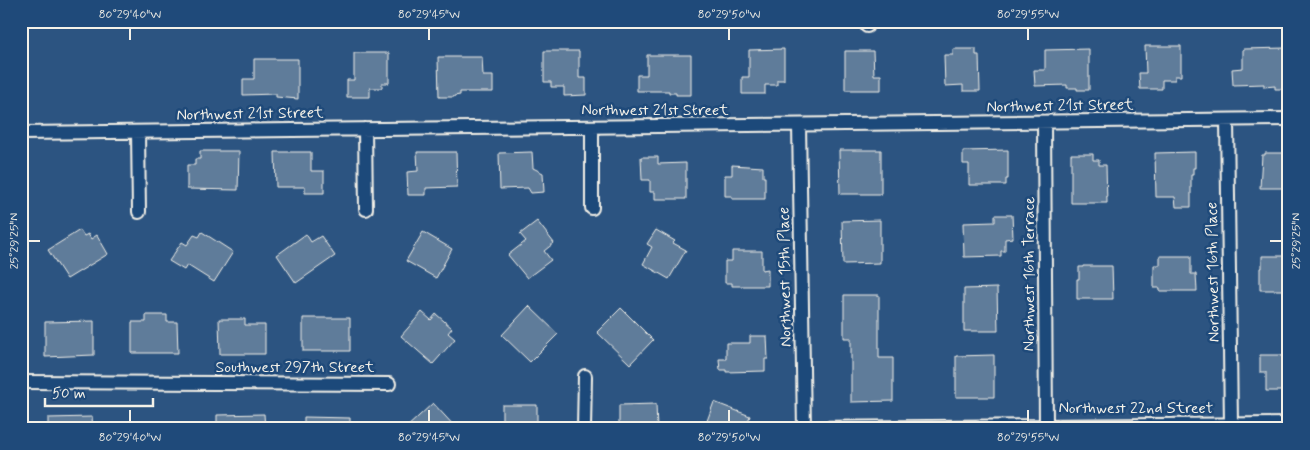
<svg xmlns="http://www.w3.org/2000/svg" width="1310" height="450" font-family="Mynerve,sans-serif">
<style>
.building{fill:#5e7b9a;stroke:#f4f1e8}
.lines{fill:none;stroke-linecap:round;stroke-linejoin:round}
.street-casing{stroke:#f4f1e8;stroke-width:16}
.street{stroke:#1f4a7a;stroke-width:12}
.ticks{fill:none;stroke:#f4f1e8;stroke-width:2}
.labels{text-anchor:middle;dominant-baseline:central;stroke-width:5;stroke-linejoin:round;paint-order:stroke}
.street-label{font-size:16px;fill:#f4f1e8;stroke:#1f4a7a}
.neatline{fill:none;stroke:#f4f1e8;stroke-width:2}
.ticks-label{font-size:12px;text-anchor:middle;fill:#f4f1e8}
</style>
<rect width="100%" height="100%" fill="#2c5481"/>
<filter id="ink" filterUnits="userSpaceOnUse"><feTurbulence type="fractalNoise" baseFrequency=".02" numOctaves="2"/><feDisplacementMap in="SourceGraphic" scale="10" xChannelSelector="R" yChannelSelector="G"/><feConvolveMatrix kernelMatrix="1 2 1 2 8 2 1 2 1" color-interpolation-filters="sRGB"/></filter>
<g filter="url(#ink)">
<!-- building -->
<path class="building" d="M1145,46H1181V76H1175V80H1162V89H1140L1139,73H1146Z
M1286,48L1287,89H1275V86L1264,87V84L1233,85L1232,69L1243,68V49Z
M784,49V80H777V85H765V94H742V77H749V50Z
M953,49H976V55H979L980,91H963V85L945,86L944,55H953Z
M1089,49V90H1077V88H1067V85L1035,86L1034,70H1045V50Z
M544,51H579V78H586V95L564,96V87H551V82H544Z
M845,51H873L874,75H881V90H845Z
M354,53H389V83H382V88H370V97H347V80H354Z
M647,55H691V95H676V93H669V91H637V75H647Z
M438,57H482L483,76H493V92H460V95L454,96V97H439Z
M254,59H298V99L276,97V94L243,95V79H254Z
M839,150H881V194H840Z
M1008,150V179H1006V185H969V164H963V151Z
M200,151H239L238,190L187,189V165H195V159H200Z
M275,152H311V171H324V193H305V187H276Z
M417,152H456L457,187L426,188V195H408L407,172L418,171Z
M532,152L533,168L543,173L544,192L531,193L528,188L500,189L499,153Z
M1195,152V168H1193V175H1191V207H1176L1175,197H1156L1155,153Z
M1265,153H1289V188H1260L1262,155H1265Z
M1071,154H1093V160H1099V165H1106L1107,203H1071Z
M641,157H658V164L686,163V199H655V192H650V180H642Z
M732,165L763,167V177H765V199H732V196H725V175H732Z
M995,215H1012L1013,238L1005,239V251H1001V256L964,257L963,223L995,222Z
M880,220V263L843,264L842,221Z
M537,221L554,243L544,251L551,260L527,278L508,255L526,241L520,234Z
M80,230L84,236L88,234L91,239L97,235L108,254L67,279L48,250Z
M656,230L675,241L673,243L686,250L669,279L643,264L652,247L647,244Z
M202,232L233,252L214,282L187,265L184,270L169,261L182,242L187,245L194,235L199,237Z
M423,232L452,249L436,278L406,261Z
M306,234L311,242L321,236L335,256L296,283L277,255Z
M732,251H762V270L768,269V286H732V283H725V261H732Z
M1160,256H1191V274H1196L1197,291H1160V288H1154V265H1160Z
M1262,256H1289V290H1260V268H1262Z
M1083,266H1112L1113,299H1077V279H1079V267H1083Z
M997,288L998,331H964V289Z
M844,295H879V358H893V401L851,402V338H844Z
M529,306L558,334L530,362L502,335Z
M621,308L653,340L630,364L597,332Z
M422,312L431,320L436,314L452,328L448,333L455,339L433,364L401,336Z
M146,315H167V322H177L178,353H132V322H146Z
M303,318H350V351H303Z
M219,319H245V325H265V354H220Z
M94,321V355L45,357V322Z
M750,336H767L768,359H765V371L726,372V370H720L719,359H726V343H750Z
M994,355V397H956V356Z
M1260,355H1282V357H1289V391H1266V372H1260Z
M714,402L750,416L745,429H704Z
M433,403L457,429H405Z
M656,404L657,429H619V405Z
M502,405H537V429H502Z
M264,414L265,429H217V415Z
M92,417L93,429H48V418Z
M304,417L350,418V429H304Z"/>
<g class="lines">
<defs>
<path id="street" d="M867,26V21
M1227,120L1231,424
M1044,123L1046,425
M799,125L804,429
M592,127V208
M365,129L366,209
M138,132L139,212
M21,133L1289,119
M21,382L389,384
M804,428L1289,424
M584,429L585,376"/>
</defs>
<!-- street casing -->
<use href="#street" class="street-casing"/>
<!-- street -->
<use href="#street" class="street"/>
</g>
</g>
<!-- ticks -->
<path class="ticks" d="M130,28V40M429,28V40M729,28V40M1028,28V40M28,241H40M1270,241H1282M130,410V422M429,410V422M729,410V422M1028,410V422"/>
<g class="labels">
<!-- street labels -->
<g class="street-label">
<text transform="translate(1060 106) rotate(-1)">Northwest 21st Street</text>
<text x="655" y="110">Northwest 21st Street</text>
<text transform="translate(250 114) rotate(-1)">Northwest 21st Street</text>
<text transform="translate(1213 272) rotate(-91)">Northwest 16th Place</text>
<text transform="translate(1029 274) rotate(-90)">Northwest 16th Terrace</text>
<text transform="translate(785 277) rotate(-91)">Northwest 15th Place</text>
<text x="295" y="367">Southwest 297th Street</text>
<text x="1136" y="408">Northwest 22nd Street</text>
</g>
</g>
<!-- margin -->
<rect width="1310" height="450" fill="none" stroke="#1f4a7a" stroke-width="55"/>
<!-- scale -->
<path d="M45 398v8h108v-8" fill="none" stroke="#f4f1e8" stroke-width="2.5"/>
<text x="52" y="398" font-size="15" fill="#f4f1e8" stroke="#1f4a7a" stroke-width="4" paint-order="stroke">50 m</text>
<rect x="28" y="28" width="1254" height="394" class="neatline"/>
<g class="ticks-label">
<text x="130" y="18">80°29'40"W</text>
<text x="429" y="18">80°29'45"W</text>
<text x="729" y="18">80°29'50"W</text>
<text x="1028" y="18">80°29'55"W</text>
<text transform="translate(1296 241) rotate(-90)" y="4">25°29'25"N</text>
<text transform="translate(14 241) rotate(-90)" y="4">25°29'25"N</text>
<text x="130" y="441">80°29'40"W</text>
<text x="429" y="441">80°29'45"W</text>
<text x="729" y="441">80°29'50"W</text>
<text x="1028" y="441">80°29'55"W</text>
</g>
</svg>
